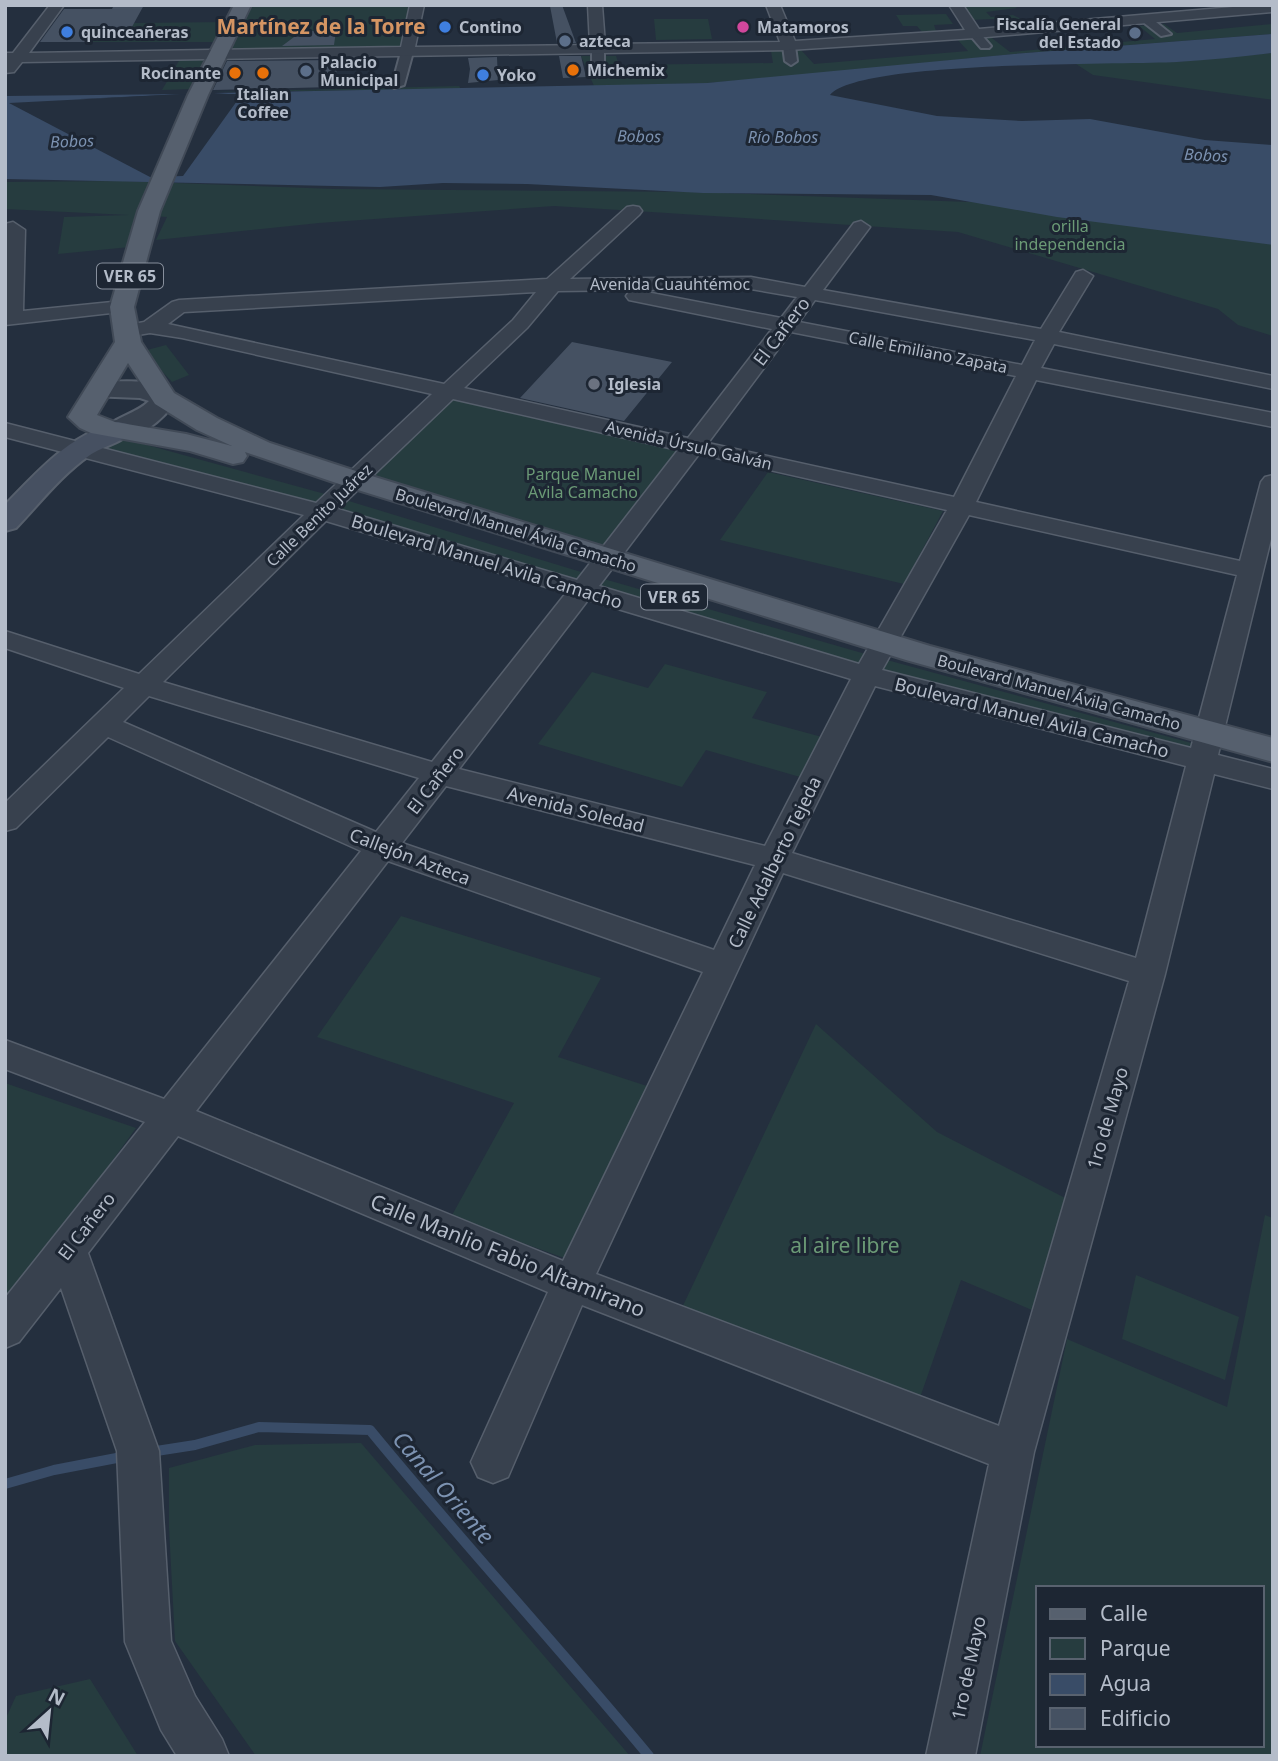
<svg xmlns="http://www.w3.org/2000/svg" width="1278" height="1761" font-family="'Noto Sans',sans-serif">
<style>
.green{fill:#263c3f;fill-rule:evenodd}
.water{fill:#394c67}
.pier{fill:#242f3e}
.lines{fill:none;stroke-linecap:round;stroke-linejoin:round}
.stream{stroke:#394c67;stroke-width:10}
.building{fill:#455162}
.pedestrian-casing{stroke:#565f6c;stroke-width:4}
.minor-casing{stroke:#565f6c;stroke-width:3}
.tertiary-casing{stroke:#565f6c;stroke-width:4}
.secondary-casing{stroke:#565f6c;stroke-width:4}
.primary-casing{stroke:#414a57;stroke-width:4}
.pedestrian{fill:#38414e;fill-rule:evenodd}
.minor{fill:#38414e;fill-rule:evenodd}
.tertiary{fill:#38414e;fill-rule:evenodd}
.secondary{fill:#465061;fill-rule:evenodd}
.primary{fill:#56606e;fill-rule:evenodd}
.shop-dot{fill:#3f7fe0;stroke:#1d2633;stroke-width:2.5}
.hotel-dot{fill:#d1479c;stroke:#1d2633;stroke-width:2.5}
.service-dot{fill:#5c6f8a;stroke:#1d2633;stroke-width:2.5}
.food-dot{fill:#e8710a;stroke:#1d2633;stroke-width:2.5}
.worship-dot{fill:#6b7280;stroke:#1d2633;stroke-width:2.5}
.labels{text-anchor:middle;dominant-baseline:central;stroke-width:6;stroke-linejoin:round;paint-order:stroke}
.far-poi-label{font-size:16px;font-weight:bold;fill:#b4bcc9;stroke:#1d2633;text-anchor:start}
.far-water-label{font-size:16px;font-style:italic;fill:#7c92b1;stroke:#1d2633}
.far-park-label{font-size:16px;fill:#6b9a76;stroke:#1d2633}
.shield{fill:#1d2633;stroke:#878f9c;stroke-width:2}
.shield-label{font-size:16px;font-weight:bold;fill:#b4bcc9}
.far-street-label{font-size:16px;fill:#b4bcc9;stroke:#1d2633}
.street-label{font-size:18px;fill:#b4bcc9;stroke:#1d2633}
.far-district-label{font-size:21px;font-weight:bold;fill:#d59563;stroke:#1d2633}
.near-park-label{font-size:21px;fill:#6b9a76;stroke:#1d2633}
.near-street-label{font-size:21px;fill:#b4bcc9;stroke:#1d2633}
.near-water-label{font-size:23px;font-style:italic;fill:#7c92b1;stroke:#1d2633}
</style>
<rect width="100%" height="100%" fill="#242f3e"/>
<!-- green -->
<path class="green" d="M246,5H414L406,52L226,55Z
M956,5H1013L1017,8L986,12L991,17L1013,15L1021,19L1008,21L1009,25H1002L994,19L967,20Z
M946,14L953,24L934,25L936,31L922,32L917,26H903L896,15Z
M654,19H708L712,39L656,40Z
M227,22L218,42H88L92,36L134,23Z
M1164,24L1177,33L1273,24V34L1014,54L806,75L707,83L594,86L581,56H616L619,65L773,63L771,51L801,50L814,64L968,51L955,37L988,35L1010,52L1155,39L1139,26Z
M1273,53V100L1093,75L1073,62H1175Z
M180,59H206L192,89L162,90Z
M459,86L461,89L209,92Z
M122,181L335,189L692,192L1081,206L1273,234V336L1238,325L1218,309L958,232L636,211L554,206L319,223L156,240L167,217L141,215L130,247L58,254L64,217L129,215L5,209V182Z
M166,345L189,375L172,382L143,351Z
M445,397L692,447L609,551L363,478Z
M118,437L336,497L321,511L96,448Z
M768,472L943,511L904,584L720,540Z
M339,498L591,575L581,587L324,512Z
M597,577L876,657L1206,747L1203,761L586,590Z
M665,664L767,692L752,718L822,737L800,777L706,750L682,787L538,744L592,672L648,688Z
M401,916L601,978L558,1057L650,1087L567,1259L451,1217L514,1103L317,1037Z
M816,1024L937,1132L1073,1202L1039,1313L961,1280L916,1409L680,1312Z
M5,1083L136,1128L5,1309Z
M1265,1215L1273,1218V1756H980L1067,1339L1227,1407ZM1038,1588H1262V1745H1038Z
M1136,1275L1239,1317L1225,1380L1122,1339Z
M361,1443L630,1756H256L175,1641L169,1528V1468L255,1445Z
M90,1679L138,1756H5V1720L16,1696Z"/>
<!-- water -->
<path class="water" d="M1273,34V53C1241,57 1209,60 1177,62C1122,65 859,60 830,95L937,116L1022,121L1090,119L1205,140L1273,145V245L1057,217L931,195L703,193L527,184L443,183L380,187L5,179V96L185,94L80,99L228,94L214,93L707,83L1014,54Z"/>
<!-- pier -->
<path class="pier" d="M185,94H242L183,176L150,177L9,103Z"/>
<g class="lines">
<!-- stream -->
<path class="stream" d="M150,1452L195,1445L259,1427L370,1430C461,1541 558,1646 649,1756
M5,1484L54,1470L127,1456"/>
</g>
<!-- building -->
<path class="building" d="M114,5H144L127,36H92L88,42H40L64,9H112Z
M562,5L576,43H557L550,6Z
M302,31H336L334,45L282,46Z
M559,56H581L586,77L563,78Z
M497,57L498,80L468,83L470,69L468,58Z
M339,60L333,87L213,90L227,61Z
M572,342L672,362L624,421L520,398Z"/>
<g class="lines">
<defs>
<path id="pedestrian" d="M1143,18H1151L1171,34L1161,36L1143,22Z
M971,32H979L991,46L989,48H981L969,34Z
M789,43L795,46L797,61L791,65L785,61L783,46Z
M598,47L604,50V73L598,77L592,73V50Z
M407,48L413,52L404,85L394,88L392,85L401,52Z"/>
<path id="minor" d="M50,5H64L29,53L401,47L410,5H424L415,47L590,45L588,5H602L605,44L780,42L766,5H780L795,41L965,30L949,5H963L979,29L1256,5H1273V12L975,38L789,50L22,62L14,72L5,73V53H13Z
M633,206L639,207L642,211L639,215L570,279L751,277L805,287L854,223L861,221L870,227L823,290L1041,329L1076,272L1083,270L1093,276L1059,332L1273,376V389L1054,344L1041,368L1273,413V427L1036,380L976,502L1240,561L1261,482L1265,477L1273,475V531L1218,755L1273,769V789L1214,774L1165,974L1034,1452L975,1756H926L989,1464L582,1305L508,1477L493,1483L478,1477L471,1462L548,1292L178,1136L88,1253L159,1451L171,1641L195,1696L222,1739L229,1756H177L161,1730L125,1642L117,1451L61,1288L19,1342L5,1348V1298L145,1122L5,1069V1040L164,1099L361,851L108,737L16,828L5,831V803L124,688L5,648V631L139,674L304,515L5,437V423L316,503L432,394L182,338L150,333L126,337L119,335L116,331L119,327L144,322L172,302L179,300L547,279L627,207ZM751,289L797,297L781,318L636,290ZM636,290L629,292L626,296L629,300L772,329L688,438L464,388L527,328L558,291ZM536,292L513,320L444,384L168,324L184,312ZM815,300L1035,340L1022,365L799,322ZM791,332L1016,376L954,497L708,443ZM453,399L678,450L577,580L338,509ZM699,454L947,510L859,664L599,586ZM969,515L1237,575L1191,748L882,670ZM326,521L566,593L432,762L163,682ZM588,600L851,679L765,846L459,769ZM875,686L1186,766L1136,958L792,853ZM149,696L419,778L376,832L123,722ZM446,786L755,865L714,950L402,843ZM388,861L703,972L563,1261L196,1111ZM783,873L1129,981L999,1426L596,1274Z
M13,222L25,230L23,311L122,301L129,303L132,307L129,311L5,325V224Z"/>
<path id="tertiary" d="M99,382C122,382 162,376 177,398C164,421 136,443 108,436L104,430C114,417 136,414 149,401L140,398L90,396L86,390L90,384Z"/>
<path id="secondary" d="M118,422L128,424L132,430C123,443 103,446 90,455C62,474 39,504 16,528L5,531V505C38,471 70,434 118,422Z"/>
<path id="primary" d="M234,5H251L208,95L160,211L134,307L141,342L174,393L217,418L270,443L365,474L930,646L1273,738V762L906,660L345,486L245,452L247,456L243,462L233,464L190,451L91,433L80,428L68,417L115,342L110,307L138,211L188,95ZM128,363L155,404L197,430L232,446L186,434L115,422L97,415Z"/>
</defs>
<!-- pedestrian casing -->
<use href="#pedestrian" class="pedestrian-casing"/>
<!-- minor casing -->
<use href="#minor" class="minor-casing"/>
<!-- tertiary casing -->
<use href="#tertiary" class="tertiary-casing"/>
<!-- secondary casing -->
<use href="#secondary" class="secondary-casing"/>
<!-- primary casing -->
<use href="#primary" class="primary-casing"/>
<!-- pedestrian -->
<use href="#pedestrian" class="pedestrian"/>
<!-- minor -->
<use href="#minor" class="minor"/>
<!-- tertiary -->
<use href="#tertiary" class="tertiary"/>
<!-- secondary -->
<use href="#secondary" class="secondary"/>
<!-- primary -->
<use href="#primary" class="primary"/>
</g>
<!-- markers -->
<g class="shop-dot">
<circle cx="445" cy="27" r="7"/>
<circle cx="67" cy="32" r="7"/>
<circle cx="483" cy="75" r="7"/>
</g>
<circle class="hotel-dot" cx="743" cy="27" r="7"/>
<g class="service-dot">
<circle cx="1135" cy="33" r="7"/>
<circle cx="565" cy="41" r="7"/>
<circle cx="306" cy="71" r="7"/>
</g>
<g class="food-dot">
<circle cx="573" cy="70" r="7"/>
<circle cx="235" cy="73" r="7"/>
<circle cx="263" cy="73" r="7"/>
</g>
<circle class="worship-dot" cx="594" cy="384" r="7"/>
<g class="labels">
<!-- far-poi labels -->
<g class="far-poi-label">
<text x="1121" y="24" text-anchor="end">Fiscalía General<tspan x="1121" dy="18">del Estado</tspan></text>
<text x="459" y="27">Contino</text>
<text x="757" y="27">Matamoros</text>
<text x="81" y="32">quinceañeras</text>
<text x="579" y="41">azteca</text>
<text x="320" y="62">Palacio<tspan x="320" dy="18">Municipal</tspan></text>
<text x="587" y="70">Michemix</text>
<text x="221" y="73" text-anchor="end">Rocinante</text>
<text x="497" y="75">Yoko</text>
<text x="263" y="94" text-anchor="middle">Italian<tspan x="263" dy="18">Coffee</tspan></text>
<text x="608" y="384">Iglesia</text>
</g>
<!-- far-water labels -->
<g class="far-water-label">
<text transform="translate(639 136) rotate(1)">Bobos</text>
<text x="783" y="137">Río Bobos</text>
<text transform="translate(72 141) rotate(-2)">Bobos</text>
<text transform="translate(1206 155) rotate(3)">Bobos</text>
</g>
<!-- far-park labels -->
<g class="far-park-label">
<text x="1070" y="226">orilla<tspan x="1070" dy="18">independencia</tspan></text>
<text x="583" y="474">Parque Manuel<tspan x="583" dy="18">Avila Camacho</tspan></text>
</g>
<!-- shield labels -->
<g class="shield">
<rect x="97" y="263.5" width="66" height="25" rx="5"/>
<rect x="641" y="584.5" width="66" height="25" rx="5"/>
</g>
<g class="shield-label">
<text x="130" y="276">VER 65</text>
<text x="674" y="597">VER 65</text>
</g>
<!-- far-street labels -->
<g class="far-street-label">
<text x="670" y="284">Avenida Cuauhtémoc</text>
<text transform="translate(928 352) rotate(11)">Calle Emiliano Zapata</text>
<text transform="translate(689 445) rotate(13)">Avenida Úrsulo Galván</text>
<text transform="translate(319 515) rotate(-44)">Calle Benito Juárez</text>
<text transform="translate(516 530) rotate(17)">Boulevard Manuel Ávila Camacho</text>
<text transform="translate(1059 692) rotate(15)">Boulevard Manuel Ávila Camacho</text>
</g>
<!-- street labels -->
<g class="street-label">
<text transform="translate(781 331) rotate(-53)">El Cañero</text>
<text transform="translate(487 561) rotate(17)">Boulevard Manuel Avila Camacho</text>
<text transform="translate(1032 717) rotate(14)">Boulevard Manuel Avila Camacho</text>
<text transform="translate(435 780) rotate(-52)">El Cañero</text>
<text transform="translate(576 809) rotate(14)">Avenida Soledad</text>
<text transform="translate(410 856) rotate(21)">Callejón Azteca</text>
<text transform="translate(774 862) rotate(-64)">Calle Adalberto Tejeda</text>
<text transform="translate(1107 1118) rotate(-74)">1ro de Mayo</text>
<text transform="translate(86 1226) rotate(-52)">El Cañero</text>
<text transform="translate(968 1668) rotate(-78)">1ro de Mayo</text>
</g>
<!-- far-district labels -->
<g class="far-district-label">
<text x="321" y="26">Martínez de la Torre</text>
</g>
<!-- near-park labels -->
<g class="near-park-label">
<text x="845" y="1245">al aire libre</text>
</g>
<!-- near-street labels -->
<g class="near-street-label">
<text transform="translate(508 1255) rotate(22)">Calle Manlio Fabio Altamirano</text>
</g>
<!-- near-water labels -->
<g class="near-water-label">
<text transform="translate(444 1487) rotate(49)">Canal Oriente</text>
</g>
</g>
<!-- border -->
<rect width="1278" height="1761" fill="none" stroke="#b4bcc9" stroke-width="14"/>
<!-- legend -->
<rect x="1036" y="1586" width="228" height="161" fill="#1d2633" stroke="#59626f" stroke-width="2"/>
<rect x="1050" y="1609" width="35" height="10" fill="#56606e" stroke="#59626f" stroke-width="2"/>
<text x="1100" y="1621" font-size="21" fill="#b4bcc9">Calle</text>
<rect x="1050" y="1638" width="35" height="21" fill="#263c3f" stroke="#59626f" stroke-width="2"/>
<text x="1100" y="1656" font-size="21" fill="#b4bcc9">Parque</text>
<rect x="1050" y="1674" width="35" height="21" fill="#394c67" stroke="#59626f" stroke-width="2"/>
<text x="1100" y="1691" font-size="21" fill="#b4bcc9">Agua</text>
<rect x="1050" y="1708" width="35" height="21" fill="#455162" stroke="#59626f" stroke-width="2"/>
<text x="1100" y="1726" font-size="21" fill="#b4bcc9">Edificio</text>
<!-- north arrow -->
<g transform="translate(49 1712) rotate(27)" stroke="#1d2633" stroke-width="5" paint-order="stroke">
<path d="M0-5L12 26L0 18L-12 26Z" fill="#b4bcc9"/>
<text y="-10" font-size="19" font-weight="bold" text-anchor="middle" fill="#b4bcc9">N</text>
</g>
</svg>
